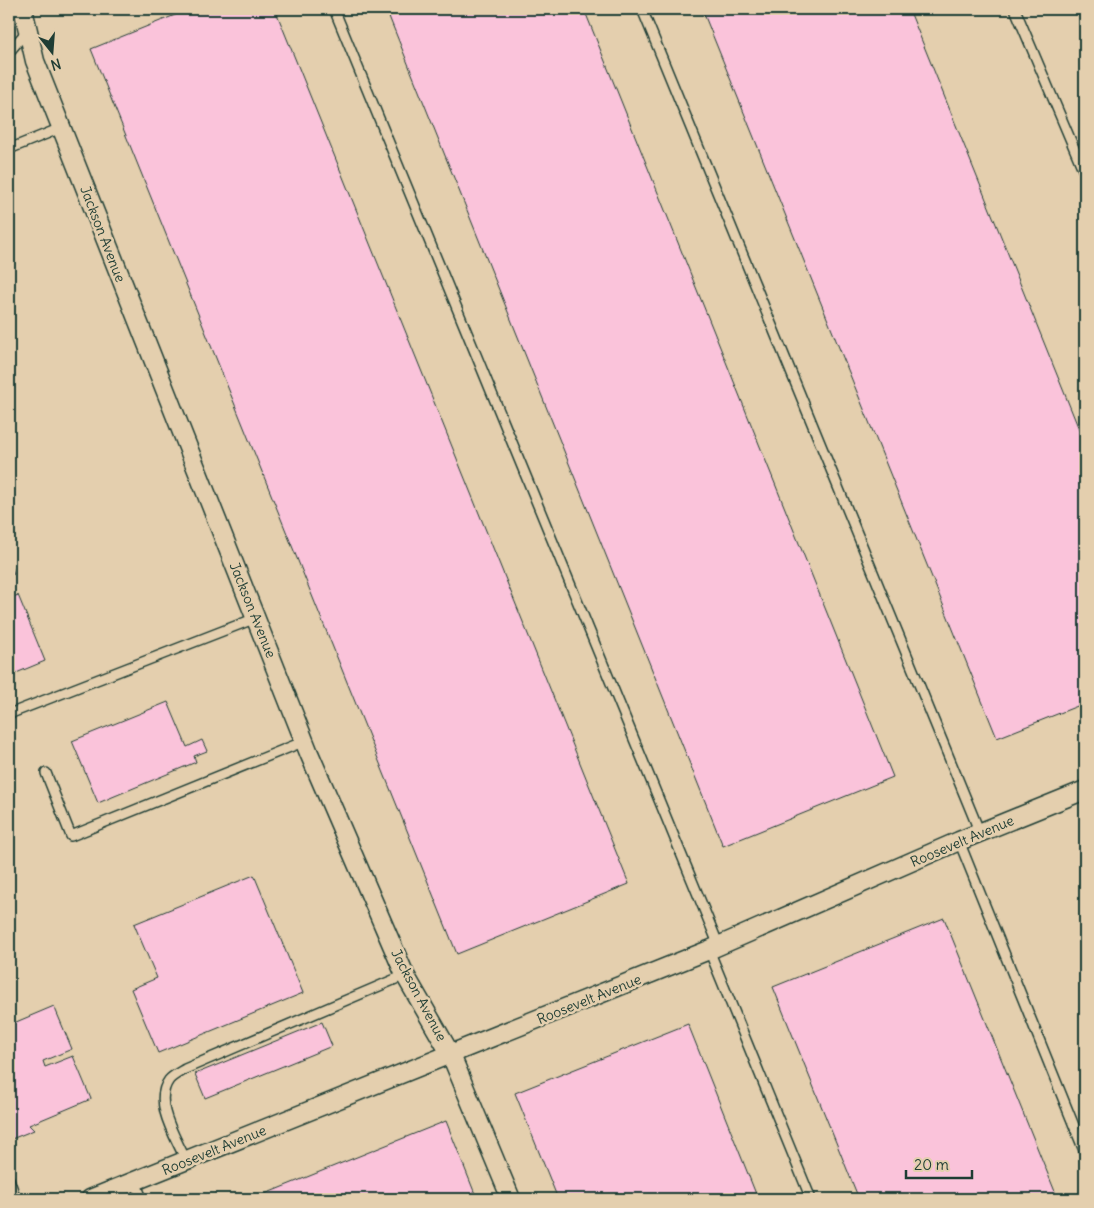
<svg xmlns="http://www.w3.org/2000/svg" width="1094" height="1208" font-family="Delius,sans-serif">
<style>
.building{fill:#fac3da;stroke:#1f3d34}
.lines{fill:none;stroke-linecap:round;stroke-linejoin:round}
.service-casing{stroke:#1f3d34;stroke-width:12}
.minor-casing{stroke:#1f3d34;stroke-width:21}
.service{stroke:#e4cfae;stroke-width:9}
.minor{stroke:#e4cfae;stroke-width:18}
.labels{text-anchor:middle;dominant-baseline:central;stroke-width:5;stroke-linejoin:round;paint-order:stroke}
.street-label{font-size:14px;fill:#1f3d34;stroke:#e4cfae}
</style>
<rect width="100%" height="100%" fill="#e4cfae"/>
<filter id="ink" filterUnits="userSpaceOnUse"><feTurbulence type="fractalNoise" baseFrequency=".02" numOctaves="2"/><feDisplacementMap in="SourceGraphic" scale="10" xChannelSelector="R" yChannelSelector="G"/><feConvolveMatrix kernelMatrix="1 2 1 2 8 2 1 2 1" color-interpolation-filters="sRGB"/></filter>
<g filter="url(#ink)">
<!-- building -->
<path class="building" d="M190,9H275L629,884L457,954L91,49Z
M386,9H584L893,777L723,846Z
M702,9H909L1085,444V703L997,738Z
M9,560L14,574L9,576Z
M18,595L45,661L9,676V599Z
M168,702L187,747L202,740L207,751L194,756L196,762L98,803L72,741Z
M254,875L303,993L158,1053L131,989L157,978L134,924Z
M944,918L1058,1199H859L773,987Z
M54,1006L72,1049L43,1061L45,1067L73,1056L91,1099L29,1125L34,1130L9,1140V1075L11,1074L9,1069V1025Z
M322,1022L332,1046L205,1098L195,1074Z
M688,1024L758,1199H558L515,1093Z
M446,1121L477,1199H255V1198Z"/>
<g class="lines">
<defs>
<path id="service" d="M334,9L719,946
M642,9L980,833
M1015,9L1085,174
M9,52L27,31
M9,149L61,128
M9,714L256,618
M46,773L71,836L305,741
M959,841L1085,1153
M709,950L811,1199
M186,1161C177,1139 152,1103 169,1080C172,1076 180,1072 185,1069L405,975
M9,1179L16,1199
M135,1181L142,1199"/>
<path id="minor" d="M23,9L35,61L309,753L405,975L451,1055L511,1199
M90,1199L709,950L959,841L1085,790"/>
</defs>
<!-- service casing -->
<use href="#service" class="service-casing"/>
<!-- minor casing -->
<use href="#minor" class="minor-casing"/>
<!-- service -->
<use href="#service" class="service"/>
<!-- minor -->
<use href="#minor" class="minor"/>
</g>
</g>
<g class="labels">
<!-- street labels -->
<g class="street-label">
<text transform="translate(103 234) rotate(69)">Jackson Avenue</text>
<text transform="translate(253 610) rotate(68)">Jackson Avenue</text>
<text transform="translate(962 841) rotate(-23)">Roosevelt Avenue</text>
<text transform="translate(419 995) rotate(62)">Jackson Avenue</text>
<text transform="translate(589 999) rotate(-22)">Roosevelt Avenue</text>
<text transform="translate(214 1150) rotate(-22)">Roosevelt Avenue</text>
</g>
</g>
<!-- margin -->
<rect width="1094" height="1208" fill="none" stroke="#e4cfae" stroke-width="30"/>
<rect x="15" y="15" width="1064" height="1178" fill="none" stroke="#1f3d34" stroke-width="2" filter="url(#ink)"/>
<!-- north arrow -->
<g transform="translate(52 52) rotate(163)" stroke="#e4cfae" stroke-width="4" paint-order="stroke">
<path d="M0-4L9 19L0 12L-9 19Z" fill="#1f3d34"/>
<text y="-8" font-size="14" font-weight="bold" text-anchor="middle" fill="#1f3d34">N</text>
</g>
<!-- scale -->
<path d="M906 1170v8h66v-8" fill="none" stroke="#1f3d34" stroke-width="2.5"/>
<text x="914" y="1170" font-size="15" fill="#1f3d34" stroke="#e4cfae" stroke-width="4" paint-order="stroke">20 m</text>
</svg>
